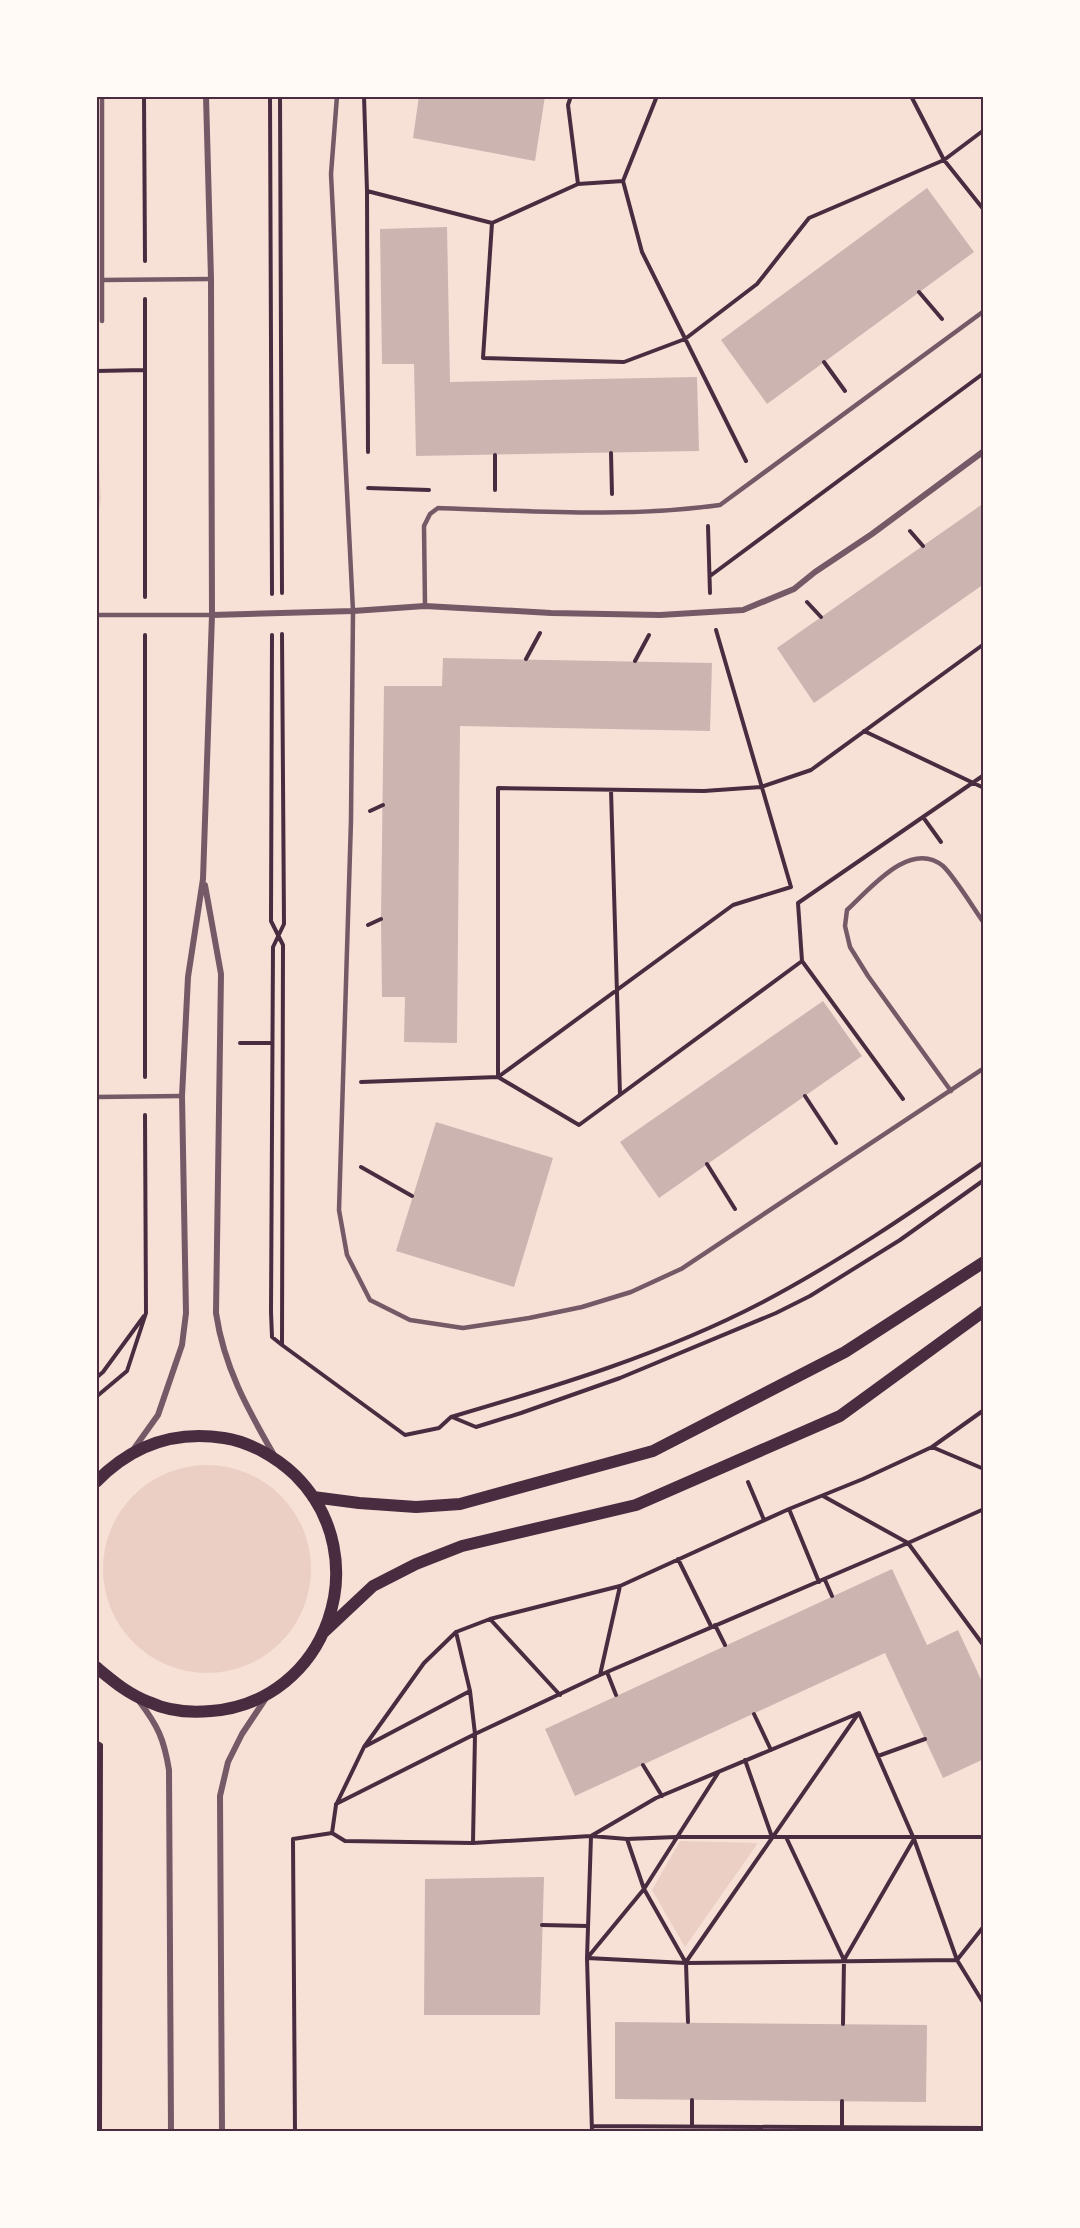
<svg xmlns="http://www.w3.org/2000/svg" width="1080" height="2228" font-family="'Golos Text',sans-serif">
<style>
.green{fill:#ebcfc5}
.building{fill:#ccb4b1}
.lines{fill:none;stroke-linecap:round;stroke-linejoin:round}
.path{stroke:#4a2c40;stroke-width:4}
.service{stroke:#755966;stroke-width:4.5}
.minor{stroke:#755966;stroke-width:6}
.secondary{stroke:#4a2c40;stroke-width:12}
.neatline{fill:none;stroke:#4a2c40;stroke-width:2}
</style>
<rect width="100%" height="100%" fill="#f7e1d7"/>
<!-- green -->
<path class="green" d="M96,444L98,445L101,499L96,526Z
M103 1569a104 104 0 1 1 208 0a104 104 0 1 1-208 0Z
M680,1841L758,1843L685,1947L652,1890Z"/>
<!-- building -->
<path class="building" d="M419,96H545L535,161L413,138Z
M927,188L974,252L767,404L721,340Z
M447,227L450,382L697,377L699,451L416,456L414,364H382L380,229Z
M984,503V584L814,703L777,648Z
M443,658L712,663L710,731L460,726L457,1043L404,1042L405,997H382L381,919L384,686H442Z
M823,1001L862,1056L659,1198L620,1142Z
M436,1122L553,1158L514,1287L396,1251Z
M892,1569L927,1645L958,1630L984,1686V1759L943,1778L885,1653L575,1796L545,1729Z
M544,1877L540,2015H424L425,1879Z
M615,2022L927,2025L926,2102L615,2099Z"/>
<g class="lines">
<!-- path -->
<path class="path" d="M144,96L145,261
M270,96L272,594
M280,96L282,593
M364,96L367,191L368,452
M657,96L623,181L642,252L746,461
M911,96L944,160L984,210
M578,184L623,181
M367,191L492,223L483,358L624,362L685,339L757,284L809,218L944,160L984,130
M492,223L578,184L568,105L571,96
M919,292L942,319
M145,299V597
M824,362L845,391
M96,371L145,370
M611,453L612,494
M368,488L429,490
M495,490V455
M708,526L710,593
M910,531L923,546
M710,576L984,373
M807,602L821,617
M282,634L284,924L273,947L271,1312L272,1337L282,1345L405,1435L439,1428L451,1417C557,1386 663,1354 761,1303C839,1262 912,1212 984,1162
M145,635V1077
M272,635L271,921L283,945L282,1344
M526,659L540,633
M635,661L649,635
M864,731L984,788
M611,790L620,1095
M370,811L383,805
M923,817L941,842
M368,925L381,919
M802,961L579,1125L498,1077V788L704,791L761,787L811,770L984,644
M240,1043H272
M361,1082L498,1077L733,905L791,887L716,630
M805,1096L836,1143
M903,1099L802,961L798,903L984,775
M707,1164L735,1209
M361,1167L412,1196
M96,1378L103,1372L144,1316
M96,1397L127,1371L146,1313L145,1115
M452,1417L476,1427L521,1413L620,1378L776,1313L810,1296L900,1240L984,1180
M932,1447L984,1469
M748,1482L764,1520
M823,1496L908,1543L984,1509
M789,1509L819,1582
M678,1559L711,1626
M825,1580L832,1596
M490,1619L560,1695
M715,1625L725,1645
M456,1632L470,1691L475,1734L473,1843L591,1836L627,1839L676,1837H984
M607,1672L616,1695
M600,1675L620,1586
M754,1714L771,1750
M96,1742L101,1745L100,2132
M364,1747L470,1691
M878,1756L925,1739
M745,1760L772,1837
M643,1765L662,1796
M336,1804L475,1734L600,1675L908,1543L984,1646
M332,1833L345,1841L473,1843
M786,1837L844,1960L914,1839
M627,1839L644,1889L686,1963L688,2022
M542,1925L588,1926
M588,1957L644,1889L718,1773
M587,1958L686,1963L957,1960L984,1926
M686,1962L858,1714
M843,2024L844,1960
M692,2100V2126
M842,2101V2127
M592,2126L984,2128
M295,2132L293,1839L332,1833L336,1805L364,1747L424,1663L456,1632L490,1619L620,1586L789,1509L863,1479L932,1447L984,1410
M592,2132L587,1958L591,1836L656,1798L859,1713L914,1839L957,1960L984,2004"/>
<!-- service -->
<path class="service" d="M337,96L331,174L353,611L351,820L339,1210L347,1255L370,1300L410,1320L463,1328L529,1318L582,1307L631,1292L681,1269L984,1068
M102,280L211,279
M102,321V96
M425,606L424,526L430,514L438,508C532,511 627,518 720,505L984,311
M96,615H212
M951,1091L868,976L850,947L845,926L847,910C870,889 910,839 943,866C954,876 974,909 984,923
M96,1097L182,1096"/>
<!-- minor -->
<path class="minor" d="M212,615L353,611L425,606L551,613L660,615L743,610L794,589L815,572L872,534L984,451
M205,885L221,974L216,1313C224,1367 247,1408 274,1455
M133,1450L158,1415L182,1345L186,1313L182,1096L188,977L203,879L212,615L211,279L206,96
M139,1701C158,1726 164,1739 169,1770L171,2132
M222,2132L220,1796L228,1762L242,1734L268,1695"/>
<!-- secondary -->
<path class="secondary" d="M96,1482C131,1446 173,1430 224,1438C250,1442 276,1457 295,1475C378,1557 328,1702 211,1711C190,1713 168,1711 149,1702C128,1694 113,1681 96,1667
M313,1497L359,1503L416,1507L460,1504L653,1451L845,1352L984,1262
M324,1632L373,1586L416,1564L462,1546L636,1505L840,1416L984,1311"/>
</g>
<!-- border -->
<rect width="1080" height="2228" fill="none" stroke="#fffaf5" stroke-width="195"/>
<rect x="98" y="98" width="884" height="2032" class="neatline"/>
</svg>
